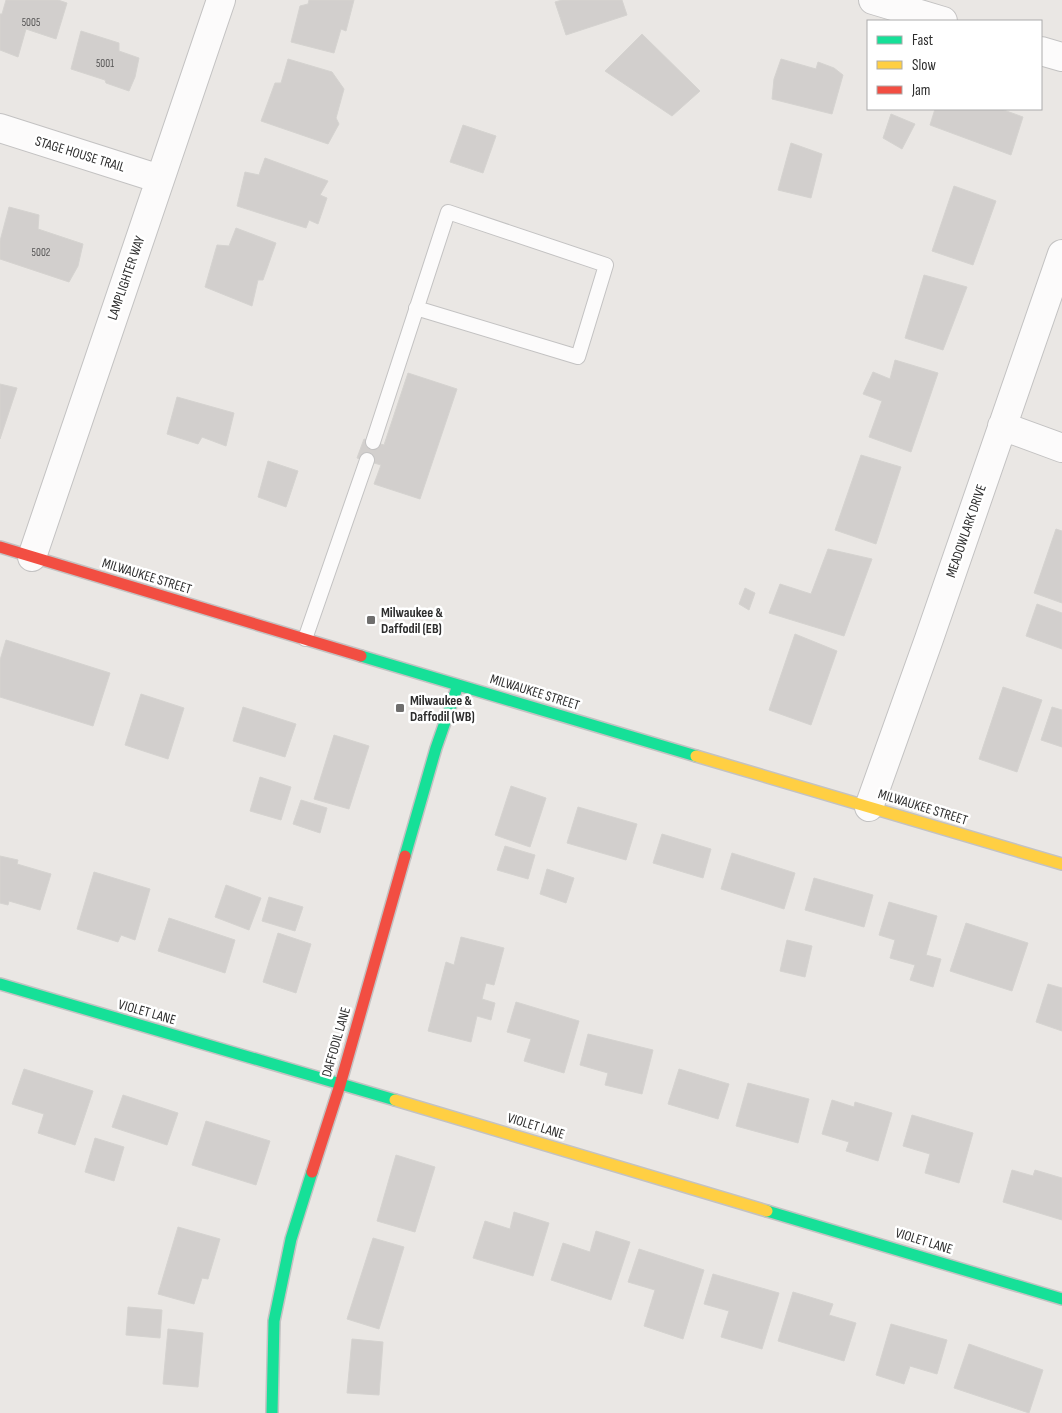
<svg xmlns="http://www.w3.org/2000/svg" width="1062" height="1413" font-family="'Sofia Sans Condensed',sans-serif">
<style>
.building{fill:#d2cfcd;stroke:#d5d3d0}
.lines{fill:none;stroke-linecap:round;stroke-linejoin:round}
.lane-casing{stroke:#c3c2c2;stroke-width:16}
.street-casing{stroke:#c3c2c2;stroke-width:30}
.fast-casing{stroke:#c3c2c2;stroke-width:14}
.slow-casing{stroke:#c3c2c2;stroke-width:14}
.jam-casing{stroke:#c3c2c2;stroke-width:14}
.lane{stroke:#fcfbfb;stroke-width:14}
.street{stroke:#fcfbfb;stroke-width:28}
.fast{stroke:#16e098;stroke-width:11}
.slow{stroke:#ffcf43;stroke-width:11}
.jam{stroke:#f24e42;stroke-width:11}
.poi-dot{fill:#6f6e6d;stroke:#fff;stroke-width:2}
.labels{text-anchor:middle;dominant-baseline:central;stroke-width:5;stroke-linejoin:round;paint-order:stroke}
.number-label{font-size:11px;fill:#575656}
.street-label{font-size:14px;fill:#2d2d2d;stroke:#fff}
.poi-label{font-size:14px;font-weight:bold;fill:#2d2d2d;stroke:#fff;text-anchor:start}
</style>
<rect width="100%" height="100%" fill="#eae7e4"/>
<!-- building -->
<path class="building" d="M6,0H58L67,3L56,39L26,29L18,57L0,50V14H2Z
M309,0H354L346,31L341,29L334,53L291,42L300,6L308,4Z
M562,0H622L627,15L566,35L555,2Z
M81,31L119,43V51L139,58L135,77L129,91L106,83L105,80L71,69Z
M642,34L700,91L672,116L605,71Z
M288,59L332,72L344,89L336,118L339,124L328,144L261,121L275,83H281Z
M781,59L816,69L818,62L834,68L843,75L832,114L772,99L774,79Z
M935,109H1001L1023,117L1011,155L930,125Z
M891,114L915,124L902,149L883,138Z
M463,125L496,136L483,173L450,162Z
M791,143L822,154L811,198L778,190Z
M265,158L328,181L320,195L327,198L318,224L309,220L306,228L237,206L245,172L259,175Z
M954,186L996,201L973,265L932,251Z
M9,207L39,215L38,229L83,244L78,266L69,282L0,259V241Z
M236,228L276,243L263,280H258L252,306L205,287L217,245L229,246Z
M924,275L967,287L943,350L905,338Z
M895,360L938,373L911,452L869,437L882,401L863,394L873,372L890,379Z
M408,373L457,389L420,499L374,484L381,465L357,458L364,439L384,445Z
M0,384L17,388L0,439Z
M177,397L234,413L226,446L202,437L198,444L167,434Z
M861,455L901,467L876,544L835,530Z
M268,461L298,471L286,507L258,497Z
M1056,529L1062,531V603L1034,593Z
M828,549L872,559L844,636L769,613L780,584L811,594Z
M745,588L755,593L749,610L739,604Z
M1037,604L1062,613V649L1026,636Z
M795,634L837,651L811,725L769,710Z
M6,640L110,673L93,726L0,697V660Z
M1003,687L1042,700L1017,772L979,759Z
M141,694L184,708L168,759L125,745Z
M243,707L296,724L285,757L233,741Z
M1052,707L1062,710V747L1041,740Z
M334,735L369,746L349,809L314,799Z
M260,777L291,787L281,820L250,811Z
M511,786L546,798L530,847L495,835Z
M301,800L327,808L320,833L293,824Z
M578,807L637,824L626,860L567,843Z
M662,834L711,849L703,878L653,863Z
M505,846L535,855L528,879L497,870Z
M732,853L795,873L784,909L721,889Z
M0,856L18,860L17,864L51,874L40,910L9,901L8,905L0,903Z
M547,869L574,878L566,903L540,894Z
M94,872L150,889L135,940L121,935L118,942L77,929Z
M814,878L873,895L864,927L805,910Z
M226,885L261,898L249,930L215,917Z
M269,897L303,907L295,931L262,921Z
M889,902L937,916L926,955L941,959L933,987L910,980L915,965L890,958L895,940L879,935Z
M169,918L235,940L225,973L158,951Z
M966,923L1028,943L1012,991L950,971Z
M278,933L311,944L296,993L263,982Z
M461,937L504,948L494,985L486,983L482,999L495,1003L491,1020L477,1016L471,1042L428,1031L446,962L454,965Z
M787,940L812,946L805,977L780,971Z
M1048,984L1062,988V1031L1036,1022Z
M516,1002L579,1021L564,1073L524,1061L531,1039L507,1032Z
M588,1034L653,1050L642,1094L605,1085L608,1073L580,1065Z
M24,1069L93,1091L75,1145L38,1133L44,1114L12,1104Z
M679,1069L729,1084L718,1119L668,1104Z
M748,1083L809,1099L798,1143L736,1126Z
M123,1095L178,1113L167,1145L112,1127Z
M832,1100L854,1107L855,1102L892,1113L878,1161L846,1151L849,1142L822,1134Z
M912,1115L973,1133L959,1183L925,1173L930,1154L903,1146Z
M206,1121L270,1141L256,1185L192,1165Z
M95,1138L124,1147L114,1181L85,1172Z
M396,1155L435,1167L415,1232L377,1221Z
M1012,1170L1033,1176L1035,1170L1062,1178V1220L1003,1202Z
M514,1212L549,1223L533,1276L473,1258L485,1221L510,1229Z
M178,1227L220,1239L208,1279L202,1278L194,1304L158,1294Z
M596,1231L630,1242L611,1300L551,1280L563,1243L590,1252Z
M373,1238L404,1247L379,1329L347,1319Z
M639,1249L704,1270L683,1339L644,1326L655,1290L628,1282Z
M713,1274L779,1293L762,1349L721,1337L729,1311L704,1304Z
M793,1292L833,1304L829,1315L856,1323L844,1361L778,1341Z
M128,1307L162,1310L160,1338L126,1335Z
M891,1324L947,1340L937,1374L910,1366L904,1384L876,1375Z
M168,1329L203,1333L198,1387L163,1384Z
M352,1339L383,1342L379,1395L347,1393Z
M969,1344L1043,1370L1029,1413L954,1388Z"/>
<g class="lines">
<defs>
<path id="lane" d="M373,442L448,212L606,265L578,357L416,308
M305,639L367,460"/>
<path id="street" d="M873,0L943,21
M1041,51L1062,57
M0,128L160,179
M1002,426L1062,448
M32,557L221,0
M869,807L929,639L1062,254"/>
<path id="fast" d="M361,656L696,756
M405,856L436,748L458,685
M0,984L395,1100
M767,1211L1062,1299
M272,1413L274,1321L291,1239L312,1172"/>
<path id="slow" d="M696,756L1062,864
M395,1100L767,1211"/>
<path id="jam" d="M0,547L361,656
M312,1172L340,1085L405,856"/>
</defs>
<!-- lane casing -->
<use href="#lane" class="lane-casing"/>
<!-- street casing -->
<use href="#street" class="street-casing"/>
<!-- fast casing -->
<use href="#fast" class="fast-casing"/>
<!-- slow casing -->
<use href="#slow" class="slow-casing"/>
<!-- jam casing -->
<use href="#jam" class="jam-casing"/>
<!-- lane -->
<use href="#lane" class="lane"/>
<!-- street -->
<use href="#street" class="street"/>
<!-- fast -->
<use href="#fast" class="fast"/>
<!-- slow -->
<use href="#slow" class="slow"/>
<!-- jam -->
<use href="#jam" class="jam"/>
</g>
<!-- markers -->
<g class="poi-dot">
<rect x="366" y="615" width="10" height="10" rx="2.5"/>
<rect x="395" y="703" width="10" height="10" rx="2.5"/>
</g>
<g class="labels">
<!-- number labels -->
<g class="number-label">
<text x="31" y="22">5005</text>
<text x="105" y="63">5001</text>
<text x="41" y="252">5002</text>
</g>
<!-- street labels -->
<g class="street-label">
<text transform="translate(80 154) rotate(17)">STAGE HOUSE TRAIL</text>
<text transform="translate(126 278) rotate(-71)">LAMPLIGHTER WAY</text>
<text transform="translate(966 531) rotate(-71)">MEADOWLARK DRIVE</text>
<text transform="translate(147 576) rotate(17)">MILWAUKEE STREET</text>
<text transform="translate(535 692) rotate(17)">MILWAUKEE STREET</text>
<text transform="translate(923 807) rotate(17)">MILWAUKEE STREET</text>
<text transform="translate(147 1012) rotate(16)">VIOLET LANE</text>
<text transform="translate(336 1042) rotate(-74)">DAFFODIL LANE</text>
<text transform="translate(536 1126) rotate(17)">VIOLET LANE</text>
<text transform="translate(924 1241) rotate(17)">VIOLET LANE</text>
</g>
<!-- poi labels -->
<g class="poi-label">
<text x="381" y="612">Milwaukee &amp;<tspan x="381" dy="16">Daffodil (EB)</tspan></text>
<text x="410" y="700">Milwaukee &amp;<tspan x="410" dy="16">Daffodil (WB)</tspan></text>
</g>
</g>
<!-- legend -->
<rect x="867" y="20" width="175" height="90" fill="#ffffff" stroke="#ababab"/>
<rect x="877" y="36" width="25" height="8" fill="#16e098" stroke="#ababab"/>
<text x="912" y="45" font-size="15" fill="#2d2d2d">Fast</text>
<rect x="877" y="61" width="25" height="8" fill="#ffcf43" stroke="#ababab"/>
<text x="912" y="70" font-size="15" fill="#2d2d2d">Slow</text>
<rect x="877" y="86" width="25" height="8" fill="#f24e42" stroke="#ababab"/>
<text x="912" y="95" font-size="15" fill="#2d2d2d">Jam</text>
</svg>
